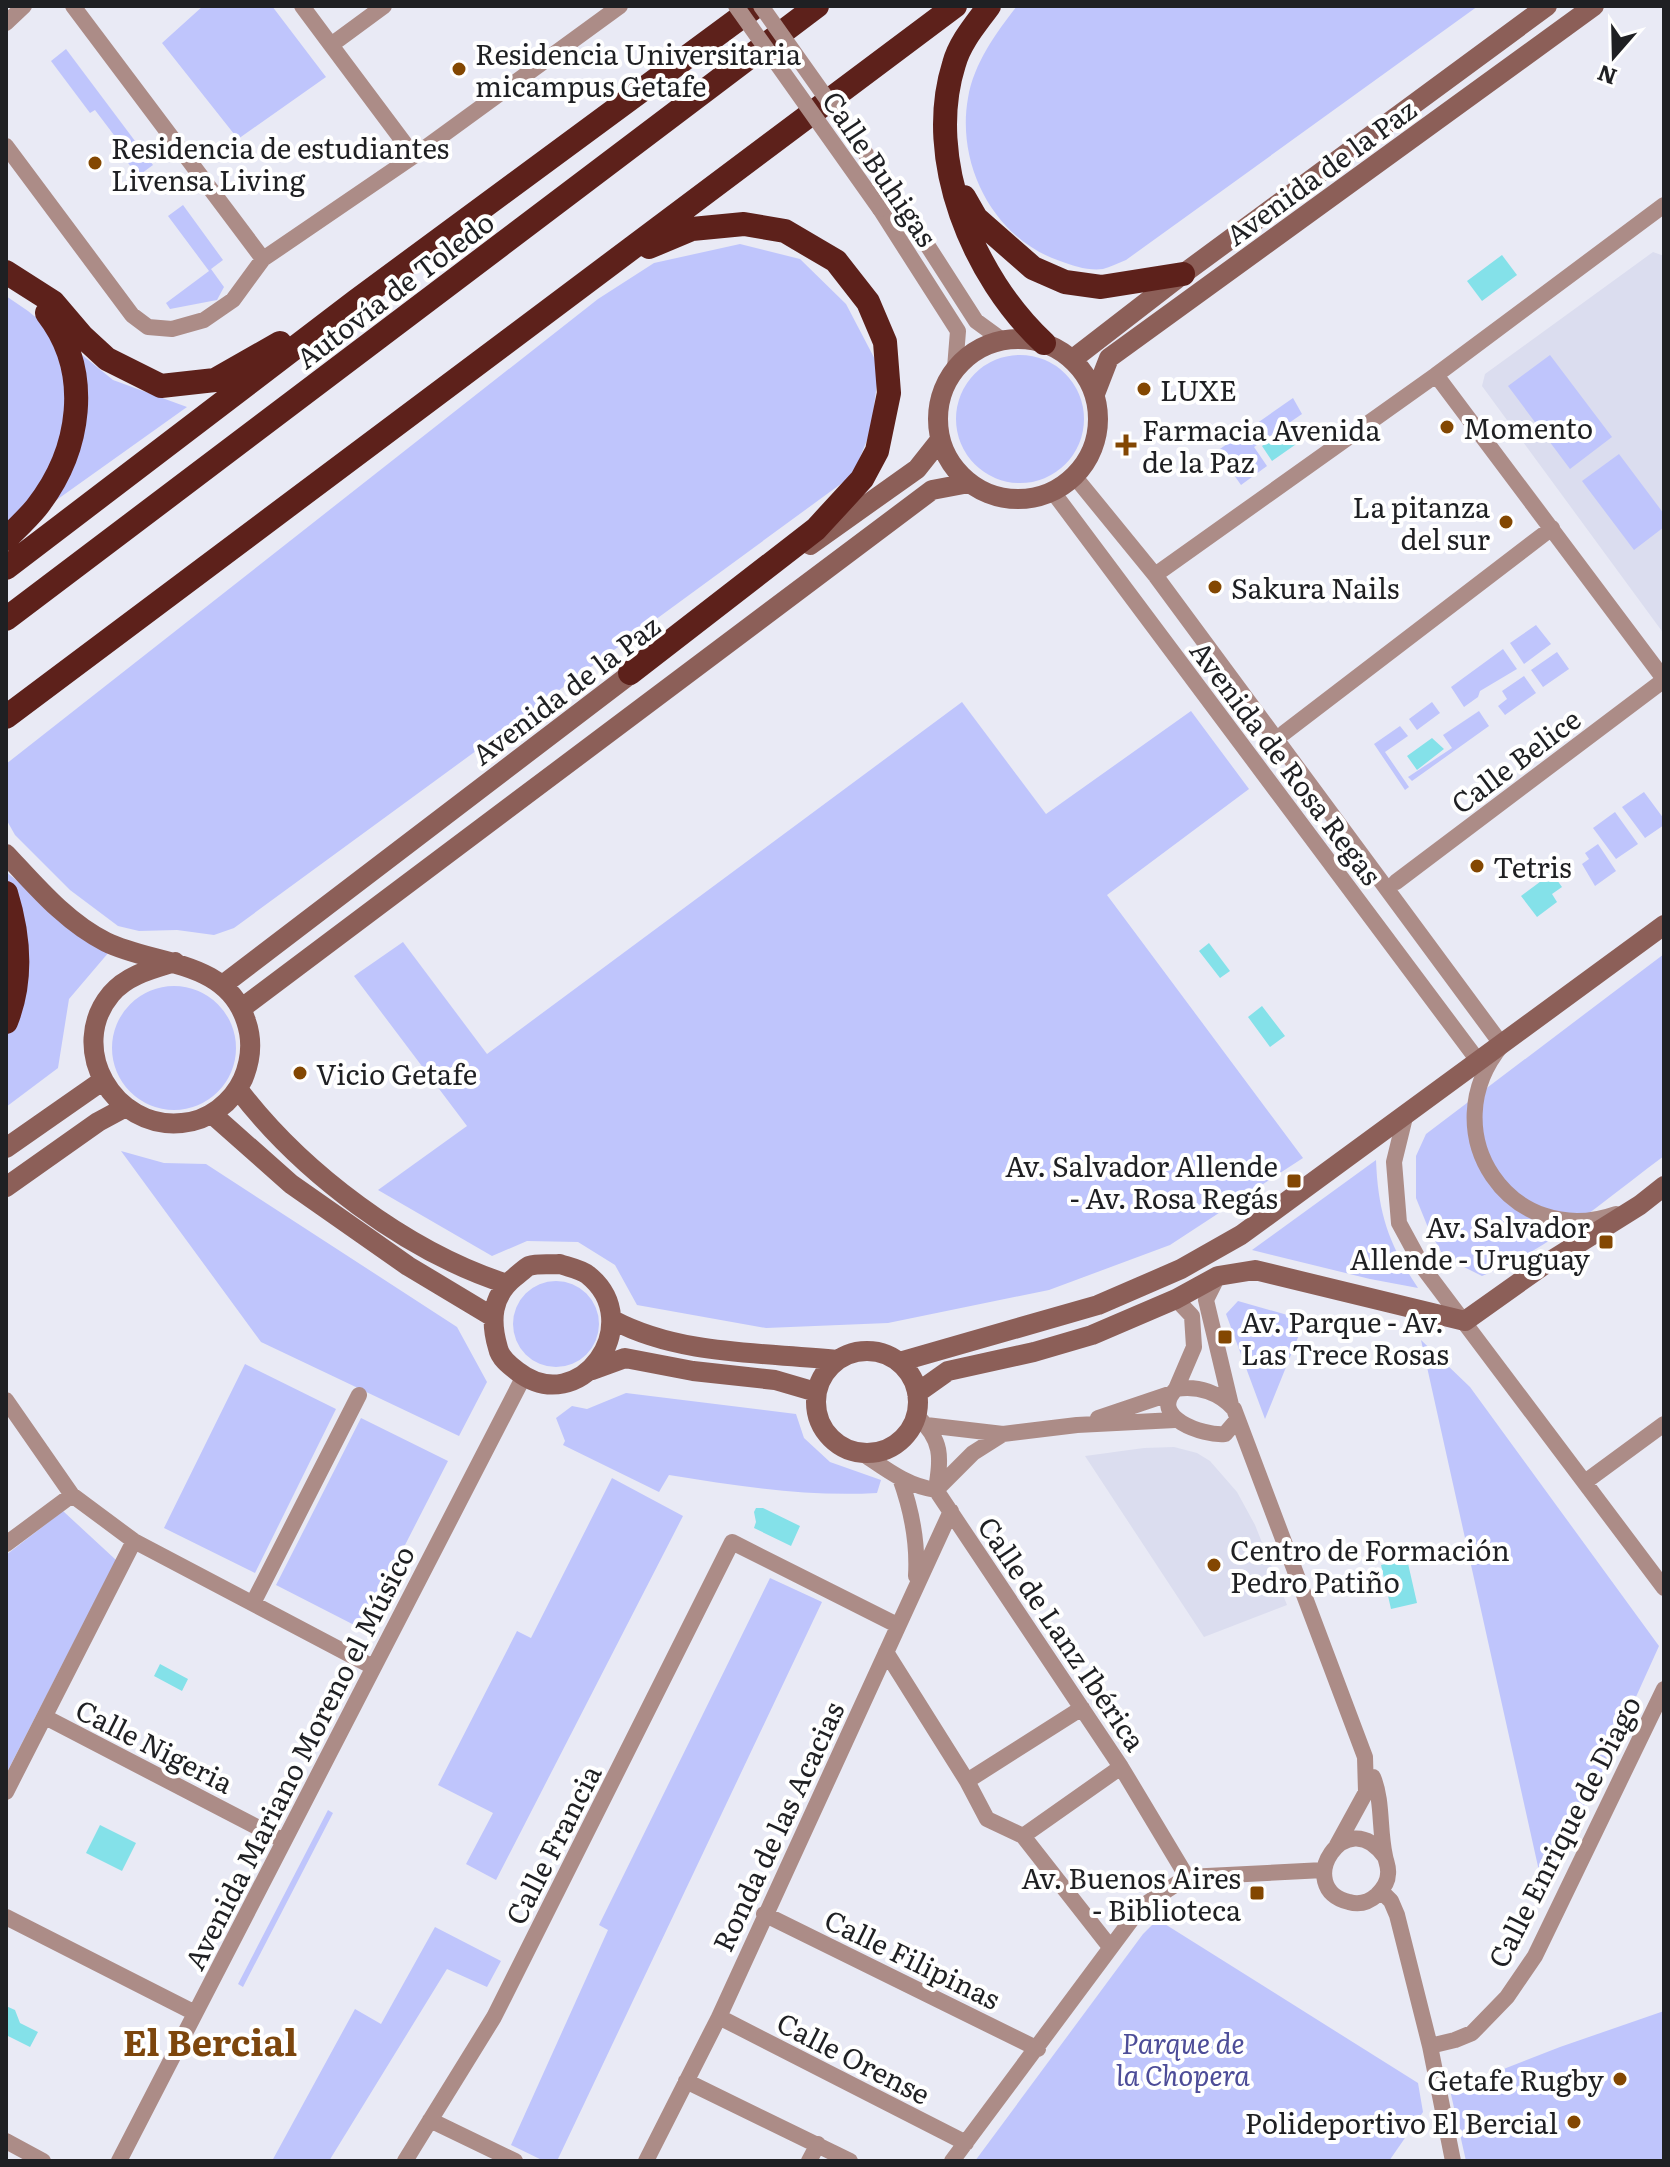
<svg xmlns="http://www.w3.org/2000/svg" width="1670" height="2167" font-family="Literata,serif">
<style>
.built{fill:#dbddef}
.green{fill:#bfc5fc}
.water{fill:#84e1e9}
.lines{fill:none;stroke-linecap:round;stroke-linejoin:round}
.street{stroke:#ac8c87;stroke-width:16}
.secondary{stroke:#8c5f58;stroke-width:20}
.highway{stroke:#5d211b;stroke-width:24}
.street-bridge{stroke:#ac8c87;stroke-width:16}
.poi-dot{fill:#834702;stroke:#fff;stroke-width:3}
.labels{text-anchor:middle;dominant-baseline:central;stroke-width:8;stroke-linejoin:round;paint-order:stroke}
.poi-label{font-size:28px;fill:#1f2023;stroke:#fff;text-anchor:start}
.street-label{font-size:28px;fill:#1f2023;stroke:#fff}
.park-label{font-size:28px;font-style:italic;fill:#4d4d98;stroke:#fff}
.district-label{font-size:36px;font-weight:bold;fill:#7d460d;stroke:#fff}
</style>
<rect width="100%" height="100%" fill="#e9eaf5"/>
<!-- built -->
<path class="built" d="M1653,252L1664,256V634L1482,386L1485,374Z
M1174,1447L1197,1453L1210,1461L1237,1492L1255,1525L1287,1605L1204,1637L1085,1456L1144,1448Z"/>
<!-- green -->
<path class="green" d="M203,6H272L326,77L238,139L162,43Z
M1017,6H1478L1126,260C1118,263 1110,267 1103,269C1089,271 1073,266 1060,261C994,239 956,165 968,98C974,63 996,33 1017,6Z
M66,49L153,165L138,176L119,151L123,147L95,110L90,113L51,61Z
M183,205L223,260L211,269L224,287L217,300L170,309L166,303L209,271L168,216Z
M740,244L800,259L846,304L879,367L871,430L853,475L234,928L214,935L177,930L139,931L118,926L70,890L15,835L6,819V764L598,299L654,263Z
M6,296L28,311L113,380L187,407L6,536Z
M956 419a64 64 0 1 1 128 0a64 64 0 1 1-128 0Z
M1550,355L1612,437L1570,469L1508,386Z
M1293,398L1302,414L1254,447L1267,466L1241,485L1217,451Z
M1619,454L1664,514V527L1634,550L1582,481Z
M1536,625L1551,644L1524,664L1510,643Z
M1503,649L1517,669L1480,691L1478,697L1464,707L1451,687Z
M1557,652L1569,669L1543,687L1531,670Z
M1524,676L1536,693L1505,715L1498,706L1507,699L1502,691Z
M962,702L1046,814L1191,711L1249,789L1107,895L1303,1158L1170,1245L1049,1290L888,1323L766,1328L637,1305L615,1265L578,1242L527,1241L492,1256L378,1190L467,1126L354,976L403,942L487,1054Z
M1432,702L1440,713L1417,730L1409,719Z
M1479,711L1489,726L1412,781L1408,777L1452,748L1443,735Z
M1400,726L1408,736L1385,752L1409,787L1405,790L1374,744Z
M1644,792L1664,819V825L1645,838L1622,807Z
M1615,812L1638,844L1616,859L1593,828Z
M1598,844L1616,871L1595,886L1582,864L1589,859L1585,853Z
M6,872L109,952L69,999L58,1068L6,1107Z
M1664,954V1156C1606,1199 1550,1249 1482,1276L1444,1257L1429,1230L1416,1198V1156L1426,1134Z
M112 1048a62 62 0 1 1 124 0a62 62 0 1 1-124 0Z
M121,1151L164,1163L206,1164L457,1327L487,1382L459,1436L261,1342Z
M1376,1160C1378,1213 1389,1245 1418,1288L1370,1279L1252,1250Z
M513 1324a43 43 0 1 1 86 0a43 43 0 1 1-86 0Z
M1238,1301L1305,1320L1265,1419L1226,1314Z
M1421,1340L1470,1387L1659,1646L1545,1898Z
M245,1364L336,1409L255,1573L164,1528Z
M626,1393L796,1414L804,1438L830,1462L881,1480L877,1493C806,1497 738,1486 669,1475L659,1492L563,1445L565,1441L556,1418L572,1406L587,1409Z
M361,1418L448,1461L362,1629L276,1585Z
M612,1478L683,1516L496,1880L466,1864L493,1813L438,1785L517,1631L531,1638Z
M63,1511L116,1560L6,1774V1555Z
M770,1578L822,1602L557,2161H544L511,2145L608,1930L599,1925Z
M328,1810L333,1813L243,1987L238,1984Z
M1160,1921L1418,2083L1423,2112L1389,2161H975L1143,1934L1153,1924Z
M435,1927L501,1961L487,1987L447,1969L329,2161H272L355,2009L381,2024Z
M1664,2011V2161H1466L1450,2090L1560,2047Z"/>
<!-- water -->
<path class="water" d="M1502,255L1517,275L1482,301L1467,281Z
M1291,426L1302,440L1272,461L1262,446Z
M1432,738L1444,749L1417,770L1407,756Z
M1556,870L1561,876L1557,880L1562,887L1552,894L1557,902L1537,917L1521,896Z
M1209,943L1230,971L1220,978L1199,951Z
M1262,1006L1285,1036L1270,1047L1248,1017Z
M756,1508H763L800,1526L791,1546L754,1528L756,1522L754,1512Z
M1407,1559L1417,1603L1391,1609L1381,1565Z
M160,1664L188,1679L182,1691L154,1676Z
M100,1825L136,1843L122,1871L86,1853Z
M6,2006L15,2010L20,2023L38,2032L30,2047L6,2035Z"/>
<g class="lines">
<!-- street -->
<path class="street" d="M73,6L263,259
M302,6L331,45
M384,6L331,45L414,156
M6,23L24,6
M6,146L132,315L148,327L172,329L204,320L233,300L263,259L414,156L620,6
M895,195L976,321L1002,340
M880,209L958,331L955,368
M1436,375L1664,679
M1075,477L1155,575L1502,1045C1430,1132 1511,1251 1616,1214
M1053,492L1479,1062
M1155,575L1436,375L1664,205
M1284,733L1552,528
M1396,882L1664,680
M1405,1117L1394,1162L1399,1223L1424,1269L1664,1588
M1218,1276L1206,1300L1231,1405
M1176,1299L1192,1316L1194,1347L1176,1389
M6,1400L72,1495L134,1541L373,1667
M917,1416C943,1441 941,1456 936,1490L1121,1767L1187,1877
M1098,1418L1172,1393
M1237,1420L1225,1434C1203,1436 1148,1417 1176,1389C1198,1385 1220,1393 1234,1409L1365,1757L1366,1792L1337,1845
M926,1425L1003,1434L1077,1425L1175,1420
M862,1453C886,1469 907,1486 936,1490
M900,1478C912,1511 918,1542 916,1576
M1585,1482L1664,1424
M936,1490L973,1453L1003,1434
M6,1544L72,1495
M253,1603L359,1395
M886,1652L967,1781L987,1819L1023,1836L1110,1947
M45,1717L284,1841
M1373,1777C1383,1801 1379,1830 1385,1856C1386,1862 1389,1867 1388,1874C1388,1882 1383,1889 1377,1895C1369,1902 1359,1905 1349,1902C1292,1888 1346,1801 1385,1857
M967,1781L1082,1708
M6,1792L134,1541
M1023,1836L1121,1767
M1381,1891L1391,1901L1397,1915L1430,2046L1453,2161
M764,1914L1038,2049
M6,1917L195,2013
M719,2017L966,2143
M1430,2046L1455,2040L1472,2033L1507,1997L1535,1956L1664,1689
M686,2081L850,2161
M430,2120L515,2161
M6,2141L43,2161
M119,2161L524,1376
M405,2161L494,2017L732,1542L897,1625
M646,2161L719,2017L951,1511
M809,2161L818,2144
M952,2161L1141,1907L1187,1877L1324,1870"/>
<!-- secondary -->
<path class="secondary" d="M938 419a80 80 0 1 1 160 0a80 80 0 1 1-160 0Z
M1073,359L1183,274L1547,6
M1095,394L1109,358L1594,6
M810,545L917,469L940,440
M6,854C36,886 66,922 106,942C155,966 226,959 246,1021C253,1041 251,1060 243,1079C232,1103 208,1121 182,1123C114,1130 66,1048 111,994C127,975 152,969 175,962
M224,984L641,666
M242,1008L932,490L969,483
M238,1089C301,1172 407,1252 507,1284
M212,1114L291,1184L408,1266L493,1317
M6,1148L102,1081
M6,1187L98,1122L124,1108
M560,1264C568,1267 581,1269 588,1275C648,1323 580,1420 517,1371C509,1365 500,1358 498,1348C490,1321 491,1296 515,1277C519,1274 525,1268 529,1266C538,1263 551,1265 560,1264Z
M613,1320C681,1356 763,1352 837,1360
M816 1402a51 51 0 1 1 102 0a51 51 0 1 1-102 0Z
M899,1362L1098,1305L1181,1269L1241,1235L1664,925
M592,1370L625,1358L693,1371L775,1380L816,1392
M917,1393L948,1371L1034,1352L1092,1335L1176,1299L1218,1276L1255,1270L1465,1321L1541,1267L1640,1205L1664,1186"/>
<!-- highway -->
<path class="highway" d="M989,6C976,24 960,42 954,64C924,159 973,277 1044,343
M964,197L976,218L1033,268L1065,282L1101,287L1183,274
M6,272L53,302L82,336L107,359L161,386L215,380L280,343
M6,539C16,529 27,519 36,508C81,451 93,372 47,313
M6,568L356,301L756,6
M6,619L817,6
M630,673L816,529L862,479L877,451L889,393L885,342L868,302L836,261L785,231L744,224L692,229L649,247
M6,717L955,6
M6,893C19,935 23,980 6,1022"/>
<!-- street-bridge -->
<path class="street-bridge" d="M736,6L880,209
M761,6L895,195"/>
</g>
<!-- markers -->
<g class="poi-dot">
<circle cx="459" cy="69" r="8"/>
<circle cx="95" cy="163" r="8"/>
<circle cx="1144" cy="389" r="8"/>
<circle cx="1447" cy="427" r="8"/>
<path d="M1122 433h8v8h8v8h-8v8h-8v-8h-8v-8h8z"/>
<circle cx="1506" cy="522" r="8"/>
<circle cx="1215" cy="587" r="8"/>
<circle cx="1477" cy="866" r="8"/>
<circle cx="300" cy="1073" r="8"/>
<rect x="1286" y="1173" width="16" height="16" rx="4"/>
<rect x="1598" y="1234" width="16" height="16" rx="4"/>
<rect x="1217" y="1329" width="16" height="16" rx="4"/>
<circle cx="1214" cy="1565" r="8"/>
<rect x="1249" y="1885" width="16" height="16" rx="4"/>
<circle cx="1620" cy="2079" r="8"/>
<circle cx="1574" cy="2122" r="8"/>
</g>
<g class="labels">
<!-- poi labels -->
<g class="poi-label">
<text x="475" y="53">Residencia Universitaria<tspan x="475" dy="32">micampus Getafe</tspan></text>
<text x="111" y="147">Residencia de estudiantes<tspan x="111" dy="32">Livensa Living</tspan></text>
<text x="1160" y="389">LUXE</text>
<text x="1463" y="427">Momento</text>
<text x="1142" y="429">Farmacia Avenida<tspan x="1142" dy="32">de la Paz</tspan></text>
<text x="1490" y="506" text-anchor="end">La pitanza<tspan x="1490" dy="32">del sur</tspan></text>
<text x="1231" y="587">Sakura Nails</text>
<text x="1493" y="866">Tetris</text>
<text x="316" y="1073">Vicio Getafe</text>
<text x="1278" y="1165" text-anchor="end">Av. Salvador Allende<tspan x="1278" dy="32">- Av. Rosa Regás</tspan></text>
<text x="1590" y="1226" text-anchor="end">Av. Salvador<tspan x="1590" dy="32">Allende - Uruguay</tspan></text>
<text x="1241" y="1321">Av. Parque - Av.<tspan x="1241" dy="32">Las Trece Rosas</tspan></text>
<text x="1230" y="1549">Centro de Formación<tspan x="1230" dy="32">Pedro Patiño</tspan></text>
<text x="1241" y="1877" text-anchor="end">Av. Buenos Aires<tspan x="1241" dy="32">- Biblioteca</tspan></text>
<text x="1604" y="2079" text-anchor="end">Getafe Rugby</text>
<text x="1558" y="2122" text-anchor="end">Polideportivo El Bercial</text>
</g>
<!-- street labels -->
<g class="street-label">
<text transform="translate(881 168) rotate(56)">Calle Buhigas</text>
<text transform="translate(1320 171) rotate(-36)">Avenida de la Paz</text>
<text transform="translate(394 289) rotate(-37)">Autovía de Toledo</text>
<text transform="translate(565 689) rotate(-37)">Avenida de la Paz</text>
<text transform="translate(1515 760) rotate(-37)">Calle Belice</text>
<text transform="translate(1287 762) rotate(53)">Avenida de Rosa Regas</text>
<text transform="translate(1063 1633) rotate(56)">Calle de Lanz Ibérica</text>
<text transform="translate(155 1745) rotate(27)">Calle Nigeria</text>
<text transform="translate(298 1757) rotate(-63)">Avenida Mariano Moreno el Músico</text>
<text transform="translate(777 1826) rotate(-65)">Ronda de las Acacias</text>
<text transform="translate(1563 1831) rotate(-63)">Calle Enrique de Diago</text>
<text transform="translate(552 1844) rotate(-63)">Calle Francia</text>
<text transform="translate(913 1958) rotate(26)">Calle Filipinas</text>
<text transform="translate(854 2057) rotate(27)">Calle Orense</text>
</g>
<!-- park labels -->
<g class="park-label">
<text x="1183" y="2042">Parque de<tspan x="1183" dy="32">la Chopera</tspan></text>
</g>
<!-- district labels -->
<g class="district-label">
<text x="210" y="2040">El Bercial</text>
</g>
</g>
<!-- border -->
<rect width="1670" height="2167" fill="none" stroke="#1f2023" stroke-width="16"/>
<!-- north arrow -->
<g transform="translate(1614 56) rotate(200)" stroke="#ffffff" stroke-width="6" paint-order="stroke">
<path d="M0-6L14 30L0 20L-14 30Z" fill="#1f2023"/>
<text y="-12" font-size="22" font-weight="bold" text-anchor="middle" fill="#1f2023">N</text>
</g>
</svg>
